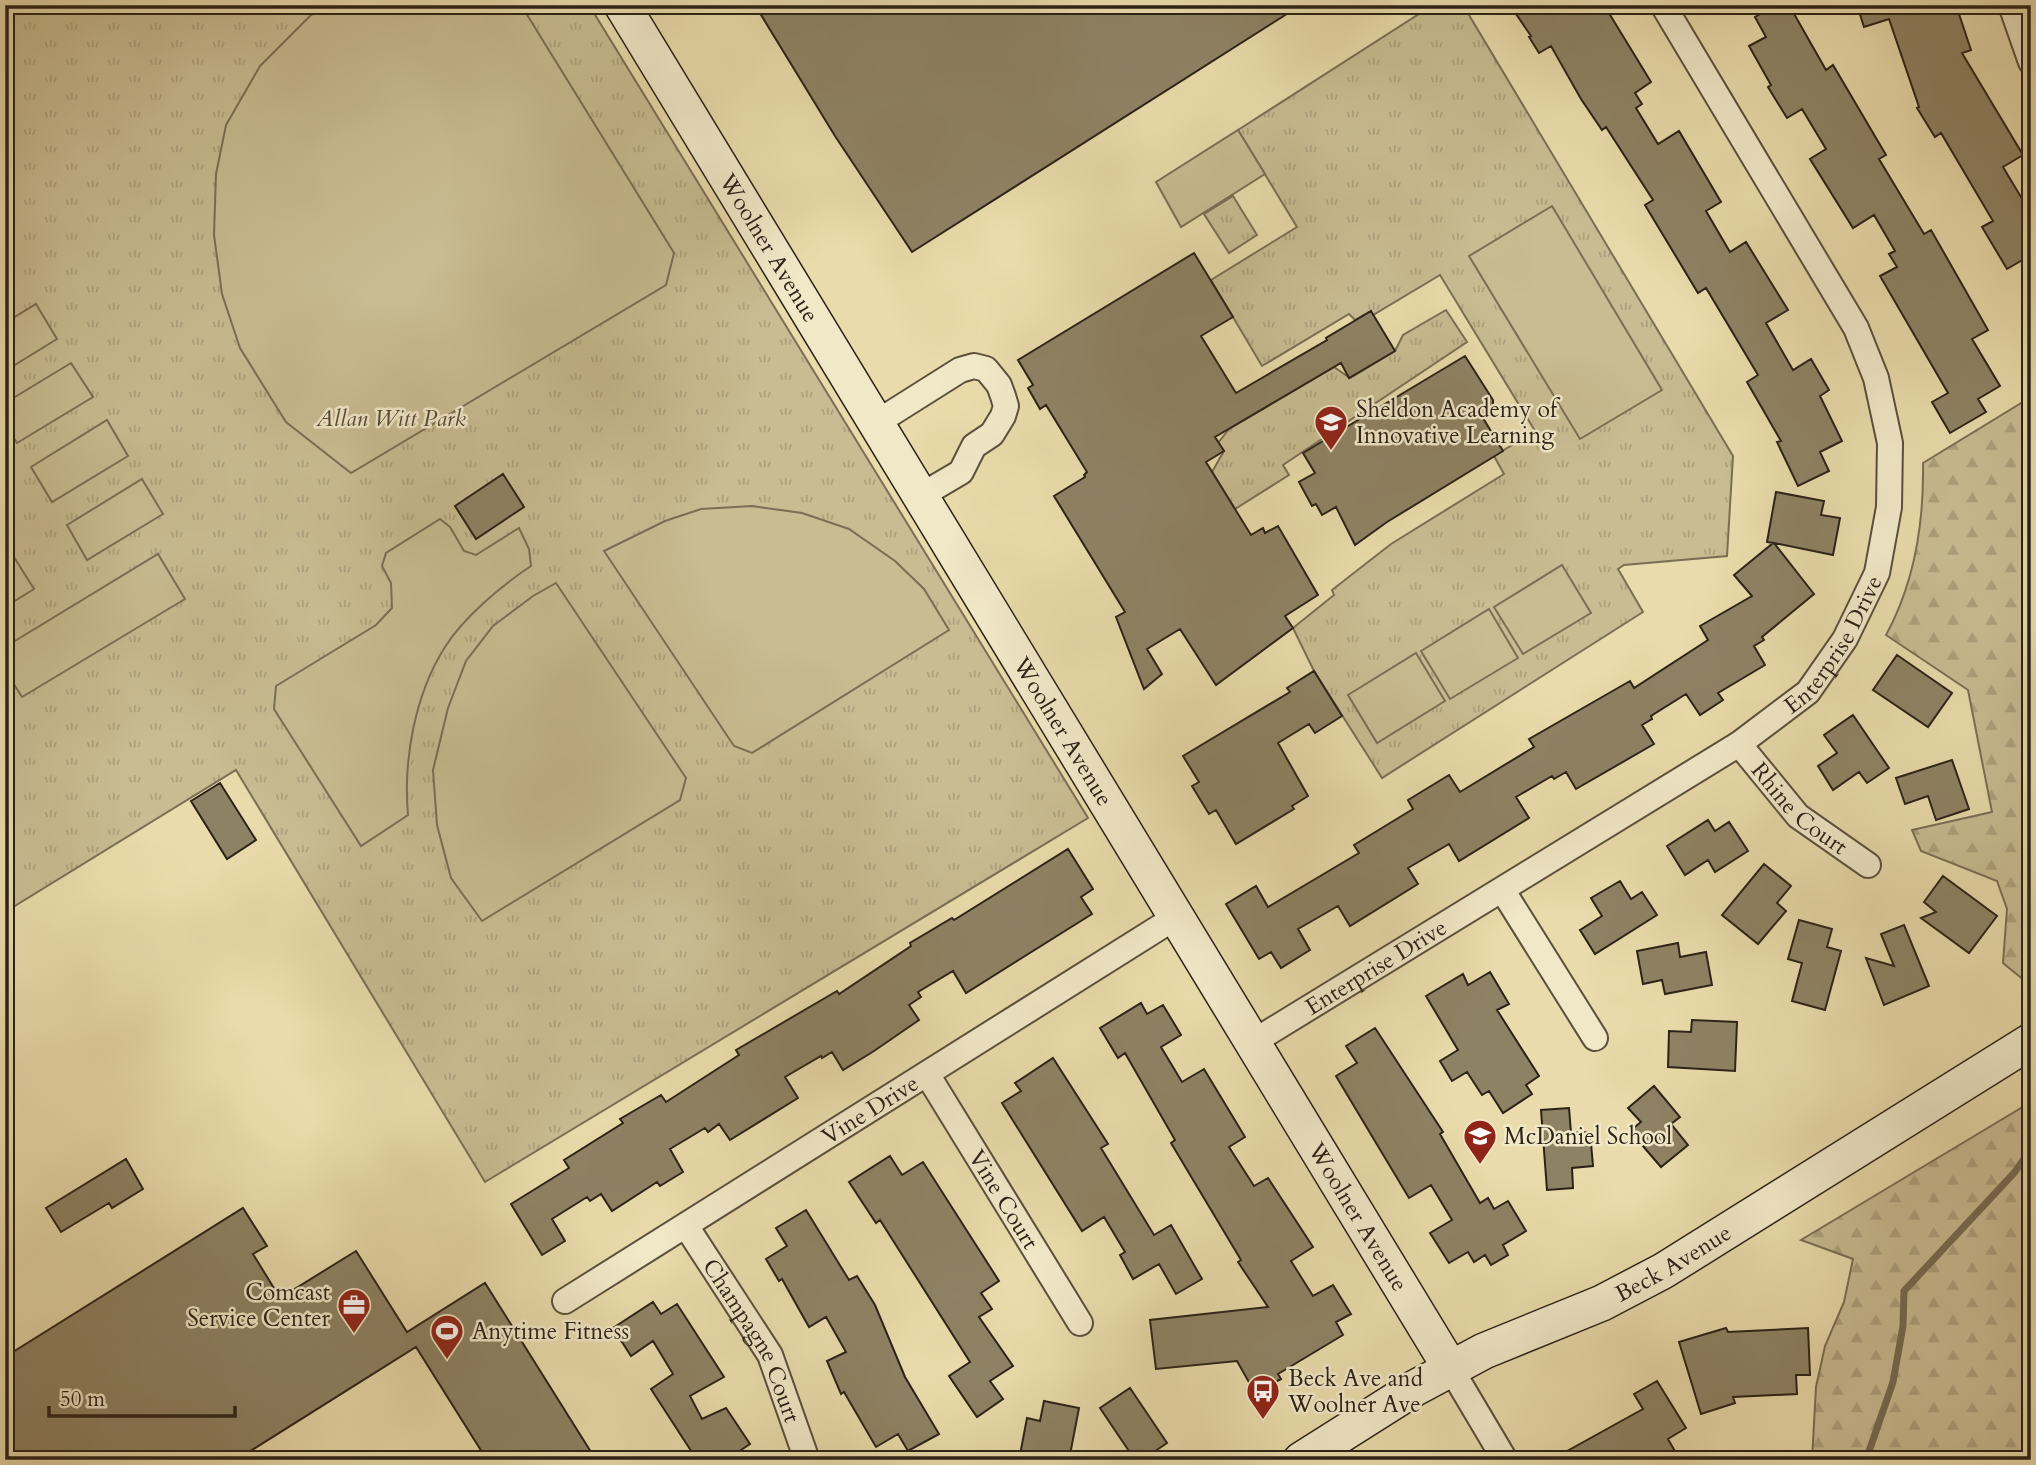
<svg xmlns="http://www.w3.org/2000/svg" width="2036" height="1465" font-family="Cardo,serif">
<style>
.grass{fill:url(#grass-tufts);stroke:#7a6f54;stroke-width:2}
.forest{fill:url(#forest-firs);stroke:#7a6f54;stroke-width:2}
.garden{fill:#c9bc92;stroke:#7a6f54;stroke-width:2}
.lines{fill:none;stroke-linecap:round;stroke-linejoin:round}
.stream{stroke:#766b52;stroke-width:7}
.building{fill:#8e8264;stroke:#2b2217;stroke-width:2}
.street-casing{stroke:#5a503c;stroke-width:28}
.secondary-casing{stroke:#2b2217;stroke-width:38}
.street{stroke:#f1e8c8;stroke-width:24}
.secondary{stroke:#f1e8c8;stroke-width:35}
.labels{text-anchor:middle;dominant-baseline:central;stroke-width:5;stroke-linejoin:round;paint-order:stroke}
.street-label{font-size:23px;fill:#2b2217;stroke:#f1e8c8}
.poi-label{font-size:23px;fill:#2b2217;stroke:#f1e8c8;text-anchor:start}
.park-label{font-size:23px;font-style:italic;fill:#524836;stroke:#f1e8c8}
</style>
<defs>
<pattern id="grass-tufts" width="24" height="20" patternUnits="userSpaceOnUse" patternTransform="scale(1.75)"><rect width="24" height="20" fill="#c9bc92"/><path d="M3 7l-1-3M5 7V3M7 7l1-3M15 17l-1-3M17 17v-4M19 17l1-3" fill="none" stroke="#ada17d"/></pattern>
<pattern id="forest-firs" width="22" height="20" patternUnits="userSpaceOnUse" patternTransform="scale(1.75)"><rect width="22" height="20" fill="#c9bc92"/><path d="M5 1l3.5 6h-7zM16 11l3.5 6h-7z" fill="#ada17d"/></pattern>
</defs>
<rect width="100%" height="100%" fill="#e9dbab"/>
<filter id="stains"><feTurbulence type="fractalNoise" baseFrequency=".00286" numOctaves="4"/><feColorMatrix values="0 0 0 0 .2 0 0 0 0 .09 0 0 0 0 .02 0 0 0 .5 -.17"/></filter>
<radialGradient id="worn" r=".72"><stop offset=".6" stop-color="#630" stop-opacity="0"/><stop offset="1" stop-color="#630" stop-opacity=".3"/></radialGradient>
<!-- grass -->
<path class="grass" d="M5,5H589L1088,818L485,1182L236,770L5,912Z
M1433,5H1463L1733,456L1727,556L1624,565L1618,569L1643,612L1382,778L1314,671L1293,628L1334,595L1332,590L1391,544L1504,474L1494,456L1535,431L1440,275L1373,315L1371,311L1355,320L1349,314L1262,366L1211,280L1297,227L1238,130Z
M1233,196L1257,235L1229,253L1204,214Z
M1446,310L1467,342L1283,465L1289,475L1235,509L1212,472L1224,451L1218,443L1229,429L1334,367L1350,378L1395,351L1403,335Z"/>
<!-- forest -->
<path class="forest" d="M2031,397V986L2003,963L2007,909L1997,881L1921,851L1912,830L1992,812L1968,690L1886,635C1915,582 1924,523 1923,463Z
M2031,1102V1411L2025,1428L2021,1460H1812L1816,1387L1825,1346L1844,1302L1853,1259L1801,1240Z"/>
<!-- garden -->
<path class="garden" d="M325,5H521L674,253L666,285L351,473L286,422L240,348L222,294L214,235L216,174L226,125L260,66L310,16Z
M1238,130L1265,174L1181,227L1156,182Z
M1552,206L1662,390L1580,439L1469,256Z
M36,304L57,339L5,371V323Z
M71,363L93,397L17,443L5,424V403Z
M107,420L128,456L52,502L31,467Z
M142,479L163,514L87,560L67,525Z
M752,506L802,513L849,529L895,561L924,589L949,630L752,753L734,746L604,551L665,521L701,509Z
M440,519L450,527L464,551L476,555L519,528L529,549L531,566C502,585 463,618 445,647C415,694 403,760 408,815L361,846L274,709L276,686L376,625L392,608L391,583L382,566L386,553Z
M12,554L34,589L5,607V558Z
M158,554L185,599L22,697L5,670V647Z
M1562,565L1591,613L1523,654L1494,607Z
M556,583L686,778L680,800L482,921L451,878L437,825L433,770L448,708L466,661L493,626L533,596Z
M1489,609L1518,658L1450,699L1421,651Z
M1416,653L1445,701L1377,743L1348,695Z"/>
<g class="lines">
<!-- stream -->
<path class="stream" d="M1866,1460L1893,1382L1903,1326L1904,1291L2014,1173L2031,1149"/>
</g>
<!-- building -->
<path class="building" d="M755,5H1301L912,252L835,136Z
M1510,5H1604L1651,82L1635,93L1642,104L1636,108L1658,144L1679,131L1721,202L1706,211L1730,252L1746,242L1788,310L1766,323L1793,370L1811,359L1829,390L1820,396L1842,441L1820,452L1829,471L1798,486L1777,442L1781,441L1747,382L1758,375L1706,288L1698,293L1645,205L1653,200L1606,127L1602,130L1581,99L1551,46L1539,53L1529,37L1531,36Z
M1775,5H1789L1826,70L1833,65L1886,155L1879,159L1924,234L1931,230L1988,330L1972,339L2000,386L1978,399L1986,412L1950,433L1932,402L1948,393L1880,276L1897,267L1889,254L1895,251L1874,215L1853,228L1810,159L1826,149L1802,109L1787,118L1768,87L1771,85L1749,46L1766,37L1755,17Z
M1857,5H1956L1971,50L1962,53L2023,155L2003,167L2024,202L2031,198V255L2007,269L1982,227L1993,221L1941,133L1935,137L1917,108L1919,107L1889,19L1864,27Z
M1194,253L1233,317L1201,336L1236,393L1327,340L1326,338L1371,311L1395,351L1349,378L1341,363L1215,437L1224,451L1206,462L1251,535L1263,528L1265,533L1278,526L1318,595L1285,616L1293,628L1216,685L1180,629L1147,649L1162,674L1144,689L1116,617L1125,612L1054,496L1085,477L1084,475L1087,472L1046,405L1040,409L1028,388L1033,385L1018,360Z
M1465,356L1493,400V412L1483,418L1503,451L1387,522L1355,545L1336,507L1322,515L1316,504L1312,506L1299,482L1315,473L1303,453Z
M503,474L524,507L476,539L455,506Z
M1776,492L1824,501L1821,515L1840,518L1833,555L1774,543L1814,594L1762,637L1764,640L1754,646L1765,665L1718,693L1723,700L1700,715L1686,694L1651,716L1652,719L1642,725L1654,744L1576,789L1566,772L1554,779L1552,776L1516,797L1529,818L1459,861L1449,844L1408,868L1418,884L1350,926L1338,906L1298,929L1310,950L1281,968L1271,952L1259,959L1226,904L1256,886L1268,907L1359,853L1354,845L1413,809L1408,800L1449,775L1460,792L1534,747L1529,739L1630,681L1634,688L1708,640L1700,626L1752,596L1734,575L1773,543L1767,542Z
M1897,655L1952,693L1928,727L1873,690Z
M1314,671L1342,716L1315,733L1309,724L1278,743L1308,796L1292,806L1294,809L1236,844L1216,810L1209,814L1192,786L1199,782L1183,756L1290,692L1287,688Z
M1853,715L1889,768L1867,783L1859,772L1833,790L1818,766L1837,753L1824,735Z
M1952,760L1969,809L1936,820L1928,796L1905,804L1896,778Z
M220,783L256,840L227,859L191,801Z
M1708,820L1715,831L1729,822L1748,851L1715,872L1708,860L1685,875L1667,846Z
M1068,849L1093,889L1081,897L1092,914L966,993L953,971L918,992L921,997L909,1005L919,1020L874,1051L843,1070L832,1052L822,1058L821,1056L785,1077L798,1098L730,1140L719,1124L708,1132L705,1128L670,1149L683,1172L660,1186L657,1182L612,1211L601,1194L590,1201L587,1197L552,1219L565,1241L542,1255L511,1204L569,1168L564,1160L623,1123L620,1119L661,1095L666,1102L739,1055L736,1050L837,991L839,994L911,946L910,943L952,918L954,920Z
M1764,864L1791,886L1777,903L1786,911L1758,944L1722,915Z
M1943,876L1997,916L1969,953L1921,918L1936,912L1924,902Z
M1620,881L1631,899L1642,892L1657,915L1595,954L1580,930L1602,916L1591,898Z
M1799,920L1832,929L1827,947L1841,951L1825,1010L1792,1001L1802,963L1788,959Z
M1904,925L1929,986L1884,1005L1866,958L1894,966L1881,934Z
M1678,943L1680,957L1706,952L1712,985L1665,994L1662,980L1643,984L1637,951Z
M1490,972L1509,1004L1497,1010L1539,1076L1526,1085L1532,1094L1503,1113L1489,1091L1482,1095L1467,1072L1452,1081L1440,1061L1458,1050L1426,996L1463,974L1468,985Z
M1141,1003L1147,1014L1163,1005L1181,1035L1161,1047L1182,1082L1204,1069L1245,1137L1229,1147L1254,1186L1268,1178L1313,1247L1291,1261L1313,1296L1333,1285L1351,1314L1336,1322L1343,1335L1278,1374L1281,1379L1255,1393L1237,1361L1156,1369L1150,1320L1268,1307L1238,1262L1241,1260L1171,1143L1175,1140L1125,1053L1118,1058L1100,1028Z
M1692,1020L1737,1022L1735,1071L1668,1067L1669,1031L1691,1032Z
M1375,1028L1443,1132L1440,1134L1480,1203L1488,1198L1494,1209L1508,1201L1526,1231L1503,1245L1508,1255L1491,1265L1485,1255L1474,1262L1468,1252L1449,1263L1430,1233L1452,1220L1431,1185L1409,1198L1336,1076L1357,1063L1346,1046Z
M1053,1058L1108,1144L1101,1148L1154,1235L1171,1225L1202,1279L1176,1294L1159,1264L1133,1279L1120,1255L1125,1252L1104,1217L1082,1231L1002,1103L1021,1091L1015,1083Z
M1654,1086L1680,1117L1671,1124L1688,1145L1661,1167L1630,1131L1641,1122L1628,1108Z
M1569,1108L1571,1133L1590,1132L1593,1166L1572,1168L1573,1188L1547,1190L1541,1110Z
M890,1156L902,1175L923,1162L999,1281L981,1293L992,1309L979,1317L1013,1366L990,1381L1003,1399L977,1417L949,1376L970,1362L880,1220L876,1223L849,1182Z
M126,1159L143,1189L112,1208L109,1203L61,1232L46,1208Z
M243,1208L267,1246L253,1254L280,1298L356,1251L407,1332L485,1283L596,1460H487L416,1347L236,1460H5V1357Z
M806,1210L849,1280L857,1276L875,1305L905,1377L939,1434L908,1451L898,1434L876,1447L844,1392L841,1394L827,1361L846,1352L826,1317L809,1327L782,1279L779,1281L766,1259L787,1246L776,1228Z
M653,1302L661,1314L677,1304L724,1377L690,1396L702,1419L726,1408L750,1444L726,1460H697L651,1389L673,1374L653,1341L631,1356L613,1328Z
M1726,1328L1728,1332L1808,1328L1810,1375H1796L1797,1394L1733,1397L1735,1403L1701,1414L1679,1342Z
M1657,1381L1686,1428L1668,1439L1680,1460H1551L1643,1409L1634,1394Z
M1130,1388L1167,1443L1142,1460H1135L1100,1408Z
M1044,1401L1079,1408L1069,1460H1019L1027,1418L1040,1421Z"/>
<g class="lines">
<defs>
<g id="street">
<path d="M2011,5L2031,62"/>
<path d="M876,423L960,370L974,366L986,369L999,385L1003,396L1006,406L1003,416L992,434L974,446L961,472L922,495"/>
<path id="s1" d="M1739,744L1798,816L1868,865"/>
<path d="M1503,891L1595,1038"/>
<path id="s2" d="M1253,1042L1739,744L1808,692L1845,639L1877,573L1889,507L1890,443L1876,378L1856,328L1663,5"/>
<path id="s3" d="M927,1074L1080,1323"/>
<path id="s4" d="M686,1226L770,1355L807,1460"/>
<path id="s5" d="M565,1301L1176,917"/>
<path d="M1451,1369L1505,1460"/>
</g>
<g id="secondary">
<path id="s6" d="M622,5L1451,1369"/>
<path id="s7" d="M1301,1460L1415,1388L1484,1351L1602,1303L1663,1271L2031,1041"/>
</g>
</defs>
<!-- street casing -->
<use href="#street" class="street-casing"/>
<!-- secondary casing -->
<use href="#secondary" class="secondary-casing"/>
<!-- street -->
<use href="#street" class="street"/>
<!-- secondary -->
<use href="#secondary" class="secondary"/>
</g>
<!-- icons -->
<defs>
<symbol id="school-pin" viewBox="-11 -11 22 30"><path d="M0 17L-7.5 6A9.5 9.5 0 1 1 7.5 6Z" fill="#8f2418" stroke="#f1e8c8"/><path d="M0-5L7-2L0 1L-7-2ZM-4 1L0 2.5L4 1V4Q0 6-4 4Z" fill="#fff"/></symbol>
<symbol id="office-pin" viewBox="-11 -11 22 30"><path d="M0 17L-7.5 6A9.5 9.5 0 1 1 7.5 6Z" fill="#8f2418" stroke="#f1e8c8"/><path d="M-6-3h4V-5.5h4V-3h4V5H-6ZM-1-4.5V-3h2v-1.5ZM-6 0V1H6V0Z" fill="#fff"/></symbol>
<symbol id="stadium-pin" viewBox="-11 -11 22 30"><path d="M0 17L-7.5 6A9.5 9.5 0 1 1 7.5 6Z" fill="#8f2418" stroke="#f1e8c8"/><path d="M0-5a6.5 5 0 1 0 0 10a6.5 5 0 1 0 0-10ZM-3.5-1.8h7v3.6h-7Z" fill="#fff"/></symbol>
<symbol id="bus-pin" viewBox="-11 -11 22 30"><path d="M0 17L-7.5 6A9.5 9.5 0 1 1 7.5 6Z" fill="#8f2418" stroke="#f1e8c8"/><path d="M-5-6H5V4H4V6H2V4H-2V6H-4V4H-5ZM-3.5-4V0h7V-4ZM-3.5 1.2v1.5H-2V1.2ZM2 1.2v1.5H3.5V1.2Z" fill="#fff"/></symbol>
</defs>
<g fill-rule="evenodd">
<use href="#school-pin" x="1312" y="403" width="38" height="52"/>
<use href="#school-pin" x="1461" y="1117" width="38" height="52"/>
<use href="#office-pin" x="335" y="1286" width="38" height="52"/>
<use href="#stadium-pin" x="428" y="1312" width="38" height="52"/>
<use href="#bus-pin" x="1244" y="1372" width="38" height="52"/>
</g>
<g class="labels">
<!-- street labels -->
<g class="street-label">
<text stroke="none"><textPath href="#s6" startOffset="284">Woolner Avenue</textPath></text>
<text stroke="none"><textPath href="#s2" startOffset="710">Enterprise Drive</textPath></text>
<text stroke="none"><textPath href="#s6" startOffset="850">Woolner Avenue</textPath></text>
<text stroke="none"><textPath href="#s1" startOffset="89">Rhine Court</textPath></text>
<text stroke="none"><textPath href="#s2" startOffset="144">Enterprise Drive</textPath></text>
<text stroke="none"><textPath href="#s5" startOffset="360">Vine Drive</textPath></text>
<text stroke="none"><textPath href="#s3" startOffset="147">Vine Court</textPath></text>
<text stroke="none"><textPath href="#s6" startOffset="1418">Woolner Avenue</textPath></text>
<text stroke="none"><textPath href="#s7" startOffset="422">Beck Avenue</textPath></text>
<text stroke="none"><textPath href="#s4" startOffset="133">Champagne Court</textPath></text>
</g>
<!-- poi labels -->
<g class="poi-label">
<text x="1356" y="409">Sheldon Academy of<tspan x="1356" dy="26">Innovative Learning</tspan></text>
<text x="1504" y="1136">McDaniel School</text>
<text x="330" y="1292" text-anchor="end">Comcast<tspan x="330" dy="26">Service Center</tspan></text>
<text x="472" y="1331">Anytime Fitness</text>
<text x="1288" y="1378">Beck Ave and<tspan x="1288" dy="26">Woolner Ave</tspan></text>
</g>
<!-- park labels -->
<g class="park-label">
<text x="391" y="418">Allan Witt Park</text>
</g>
</g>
<!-- margin -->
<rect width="2036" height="1465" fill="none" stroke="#e9dbab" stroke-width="28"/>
<rect x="7" y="7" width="2022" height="1451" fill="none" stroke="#2b2217" stroke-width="3.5"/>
<rect x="14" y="14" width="2008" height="1437" fill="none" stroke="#2b2217" stroke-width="2"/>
<!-- scale -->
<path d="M49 1406v10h186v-10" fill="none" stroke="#2b2217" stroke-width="3.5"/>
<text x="60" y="1406" font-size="21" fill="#2b2217" stroke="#f1e8c8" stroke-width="5" paint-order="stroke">50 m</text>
<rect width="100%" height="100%" filter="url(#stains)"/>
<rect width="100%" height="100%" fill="url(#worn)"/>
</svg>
